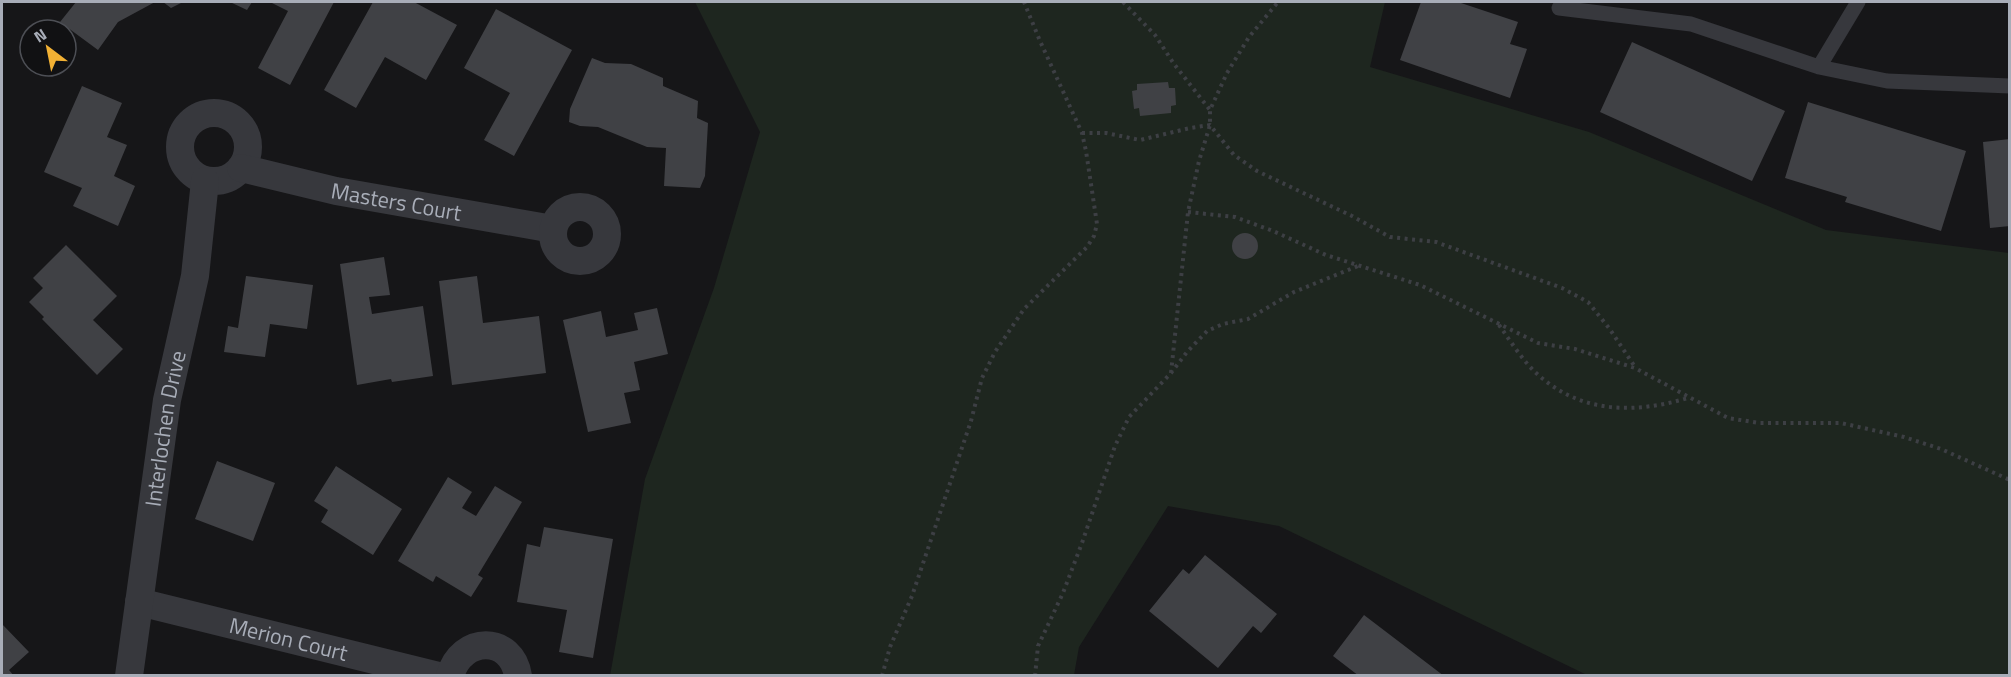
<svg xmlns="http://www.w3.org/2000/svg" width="2011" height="677" font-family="'Titillium Web',sans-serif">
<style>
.green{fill:#1e261f}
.building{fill:#404145}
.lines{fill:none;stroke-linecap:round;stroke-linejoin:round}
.path{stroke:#3d3f44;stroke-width:4;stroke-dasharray:3 4.5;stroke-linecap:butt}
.lane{stroke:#37383d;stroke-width:15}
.street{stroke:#37383d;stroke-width:28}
.labels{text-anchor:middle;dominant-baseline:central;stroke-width:4.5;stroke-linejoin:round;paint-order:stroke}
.street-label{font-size:22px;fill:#a8adb8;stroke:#111113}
</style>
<rect width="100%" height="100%" fill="#161618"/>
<!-- green -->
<path class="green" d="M695,2H1385L1370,67L1589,132L1826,230L2009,253V675H1587L1279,526L1168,506L1079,647L1074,675L610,676L645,479L714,288L760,132Z"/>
<!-- building -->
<path class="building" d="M76,2H155L118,22L98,50L60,22Z
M163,2H183L171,8Z
M230,2H252L247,10Z
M270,2H334L290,85L258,68L288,11Z
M373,2H414L457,25L426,80L385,57L356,108L324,90Z
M1421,2H1458L1518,22L1510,44L1527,49L1510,98L1400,60Z
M496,9L572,50L514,156L484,140L510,93L464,68Z
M1632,42L1785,111L1752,181L1600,112Z
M592,58L605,63L631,64L663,78V86L698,101L697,118L708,123L705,176L700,188L664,186L666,148L647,147L598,127L580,126L569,122L570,109Z
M1168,82L1169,88H1175L1176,105L1171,106V113L1140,116L1139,108L1134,109L1132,91L1137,90V84Z
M82,86L122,103L107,137L127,145L114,176L135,186L118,226L73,206L82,188L44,172Z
M1808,102L1966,151L1941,231L1845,202L1847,197L1785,178Z
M2010,139V226L1990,228L1983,142Z
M1232 246a13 13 0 1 1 26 0a13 13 0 1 1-26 0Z
M66,245L117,296L93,320L123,349L97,375L42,319L44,317L29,302L43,288L33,278Z
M384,257L390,295L369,297L372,314L423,306L433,376L392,382L391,379L357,385L340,264Z
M246,276L313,285L307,329L270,324L265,357L224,352L228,326L238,328Z
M477,276L483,323L539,316L546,373L452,385L439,281Z
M657,308L668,354L634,362L640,390L624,393L631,423L588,432L563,320L601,311L606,337L638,330L634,313Z
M217,461L275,483L253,541L195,519Z
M336,466L402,509L373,555L321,522L328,510L314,501Z
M448,477L472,492L462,508L476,516L495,486L522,502L478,575L483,578L471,597L436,576L433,582L398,561Z
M544,527L613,539L593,658L559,652L567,610L517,602L527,544L540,547Z
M1205,555L1277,614L1261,633L1253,626L1218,668L1149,611L1183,569L1189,574Z
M1364,615L1444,676H1359L1333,656Z
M2,624L29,652L9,670L14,676H2Z"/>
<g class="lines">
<!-- path -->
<path class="path" d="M1123,2L1155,35L1174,64L1210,110
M1082,133H1106L1140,140L1190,128L1210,125L1234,155L1257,171L1352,216L1390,237L1436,242L1562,288L1588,302L1609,328L1635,367
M1188,212L1235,217L1273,231L1326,255L1420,285L1538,343L1575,349L1635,368L1728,418L1759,423H1841L1904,437L1941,449L2010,480
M1499,325C1512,343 1525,365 1543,379C1586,414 1637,413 1688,398
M1171,373L1188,212L1199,161L1210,125V110L1227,73L1249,37L1278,2
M882,676L890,647L912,596L971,421L982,378L995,352L1024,309L1087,247L1094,236L1097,224L1086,151L1082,133L1040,41L1024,2
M1035,676L1038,646L1063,593L1082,543L1115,446L1129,417L1171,373L1187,352L1207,331L1223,324L1248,319L1294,292L1358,266"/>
<!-- lane -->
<path class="lane" d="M1559,8L1691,24L1819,67L1887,81L2010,86
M1819,67L1858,2"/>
<!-- street -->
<g class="street">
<circle cx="214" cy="147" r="34"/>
<path id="s1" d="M241,168L336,191L553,229"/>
<circle cx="580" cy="234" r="27"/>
<path id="s2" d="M139,602L439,676"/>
<path id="s3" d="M129,676L167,400L195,276L205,181"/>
<path d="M450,676C461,635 512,635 518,676"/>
</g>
</g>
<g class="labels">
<!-- street labels -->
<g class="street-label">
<text stroke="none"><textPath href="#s1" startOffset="159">Masters Court</textPath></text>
<text stroke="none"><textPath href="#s3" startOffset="250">Interlochen Drive</textPath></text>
<text stroke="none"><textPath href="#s2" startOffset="154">Merion Court</textPath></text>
</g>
</g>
<!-- border -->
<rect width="2011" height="677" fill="none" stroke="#a8adb8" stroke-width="6"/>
<!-- north arrow -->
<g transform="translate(48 48) rotate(328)"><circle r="28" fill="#111113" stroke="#4d4f55" stroke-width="1.5"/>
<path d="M0-4.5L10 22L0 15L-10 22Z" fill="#f2b134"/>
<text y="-9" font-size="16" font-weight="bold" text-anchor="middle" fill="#a8adb8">N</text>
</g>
</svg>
